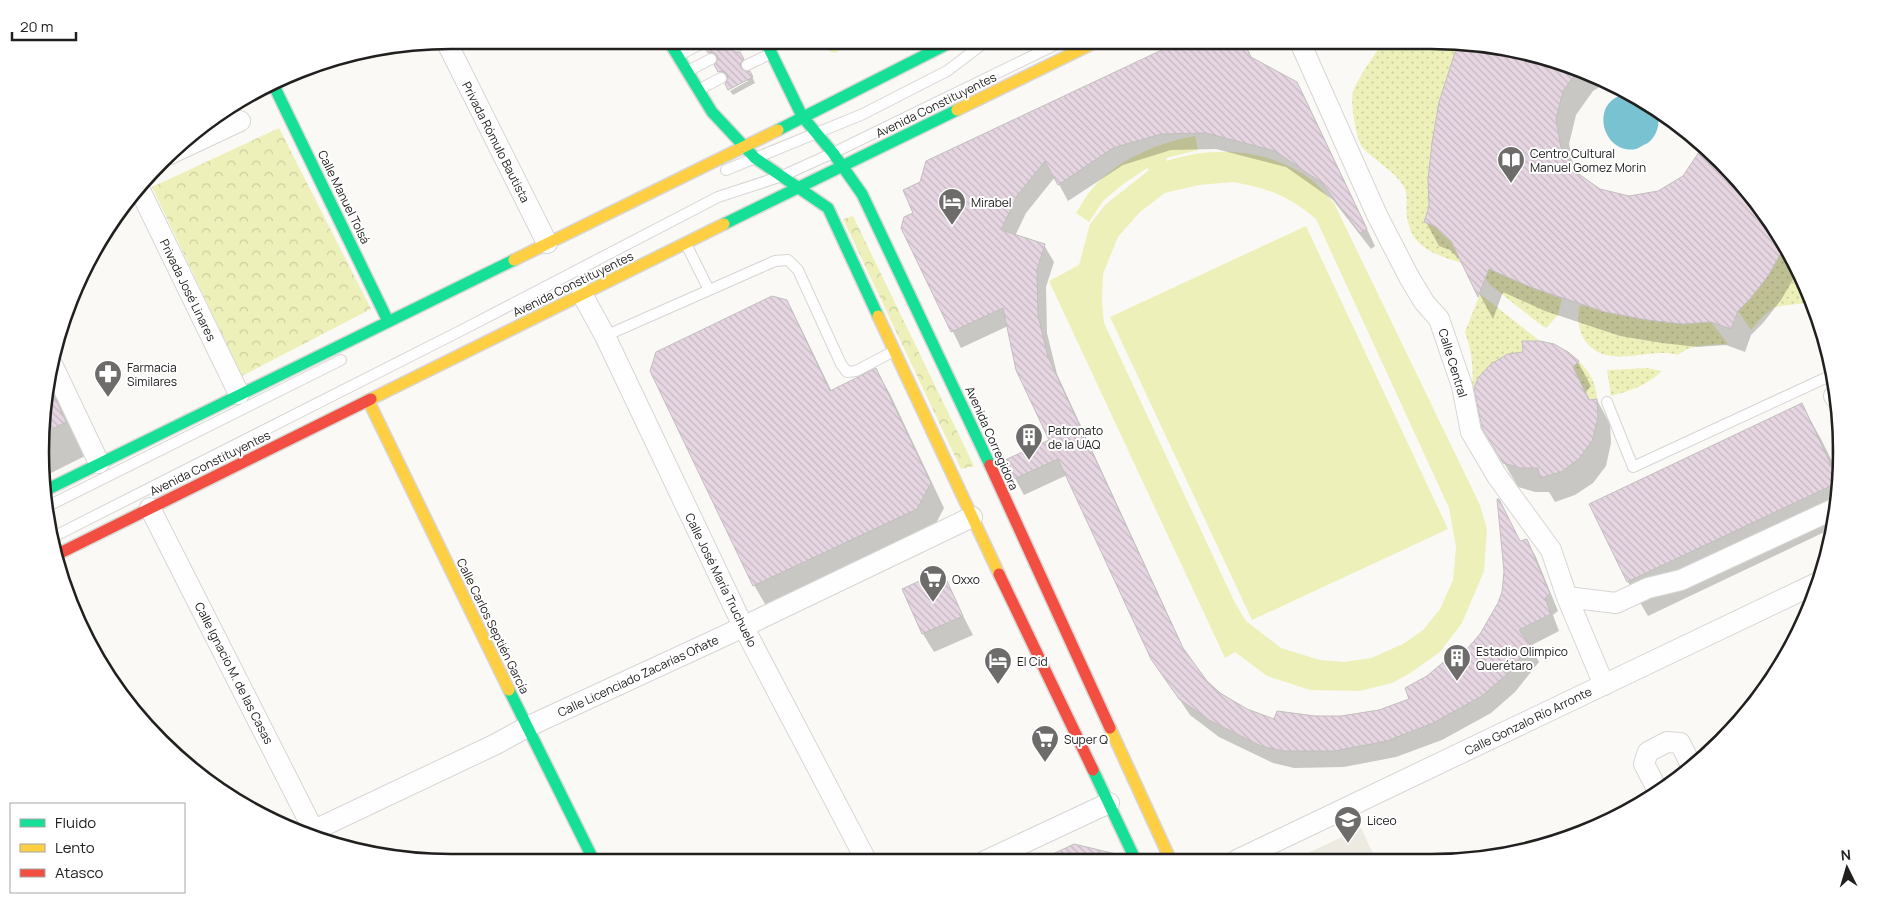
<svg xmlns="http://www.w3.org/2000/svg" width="1882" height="903" font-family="Manrope,sans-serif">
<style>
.built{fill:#edeae2}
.grass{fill:#eef0ba;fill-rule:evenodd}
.forest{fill:url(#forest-firs)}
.park{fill:url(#park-crowns)}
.garden{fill:url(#garden-dots)}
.water{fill:#79c2d2}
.shadow{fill:#0003}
.building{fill:url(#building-back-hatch);stroke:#c1bfbe}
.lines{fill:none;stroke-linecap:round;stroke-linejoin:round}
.lane-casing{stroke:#d7d6d4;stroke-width:12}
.street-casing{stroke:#d7d6d4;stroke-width:22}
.fast-casing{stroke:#d7d6d4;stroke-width:14}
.slow-casing{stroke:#d7d6d4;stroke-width:14}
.jam-casing{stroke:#d7d6d4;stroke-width:14}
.lane{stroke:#fefefe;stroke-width:10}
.street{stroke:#fefefe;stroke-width:20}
.fast{stroke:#16e098;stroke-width:11}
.slow{stroke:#ffcf43;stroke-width:11}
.jam{stroke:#f24e42;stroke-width:11}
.labels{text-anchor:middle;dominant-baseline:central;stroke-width:4;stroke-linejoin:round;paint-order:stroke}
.street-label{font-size:12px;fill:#21201f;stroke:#fff}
.poi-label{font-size:12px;fill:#21201f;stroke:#fff;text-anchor:start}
.rim{fill:none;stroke:#21201f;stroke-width:2.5}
</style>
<defs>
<pattern id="forest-firs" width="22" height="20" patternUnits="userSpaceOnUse" patternTransform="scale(1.25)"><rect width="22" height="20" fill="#eef0ba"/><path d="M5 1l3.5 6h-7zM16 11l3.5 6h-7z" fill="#ccce9f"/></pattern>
<pattern id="park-crowns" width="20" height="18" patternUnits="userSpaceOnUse" patternTransform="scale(1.25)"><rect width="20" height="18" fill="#eef0ba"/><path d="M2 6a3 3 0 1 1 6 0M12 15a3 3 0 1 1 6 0" fill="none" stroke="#ccce9f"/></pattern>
<pattern id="garden-dots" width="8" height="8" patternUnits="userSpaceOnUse" patternTransform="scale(1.25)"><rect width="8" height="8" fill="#eef0ba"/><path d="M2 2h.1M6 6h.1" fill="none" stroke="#ccce9f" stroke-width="1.8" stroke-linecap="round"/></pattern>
<pattern id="building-back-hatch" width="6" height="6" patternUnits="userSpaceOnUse" patternTransform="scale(1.25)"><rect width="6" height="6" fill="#e6d6e2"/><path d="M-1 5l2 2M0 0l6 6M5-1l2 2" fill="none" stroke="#c5b7c1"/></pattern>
</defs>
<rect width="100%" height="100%" fill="#fbf9f6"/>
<!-- built -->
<path class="built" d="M1361,828L1376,860H1293Z"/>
<!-- grass -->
<path class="grass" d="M1195,136L1198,150L1166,158L1167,161C1216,145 1271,149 1313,181C1320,187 1327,196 1334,203L1480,505L1487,529L1484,571L1462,623L1440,652L1409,674L1392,683L1360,691L1310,690L1267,676L1235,652L1225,658L1049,281L1079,265L1090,224L1105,205L1149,170L1147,168L1122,185L1103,201L1089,222L1076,213C1081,206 1085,197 1091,190C1116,160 1157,143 1195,136ZM1234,182C1271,190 1286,194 1316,219L1449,508L1456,547L1453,580L1440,609L1423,630L1403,644L1371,658L1344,662L1320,660L1281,648L1246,621L1235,603L1104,323L1102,301L1103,274L1118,237L1140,212L1165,193L1199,185Z
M1306,226L1448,529L1252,620L1110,317Z"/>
<!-- forest -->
<path class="forest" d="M807,40H860L834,53Z"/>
<!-- park -->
<path class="park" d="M279,128L371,309L242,376L152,187Z
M853,216L974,466L961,469L843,219Z"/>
<!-- garden -->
<path class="garden" d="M1384,40H1431L1458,43L1439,102L1429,207L1424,222L1435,226L1446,238L1471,256L1467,265C1439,255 1412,251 1407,217C1405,207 1409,197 1404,187C1395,171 1375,161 1363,148C1356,139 1350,103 1353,92C1357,79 1376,53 1384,40Z
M1785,246L1811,294L1813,302L1775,307L1763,316L1751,330L1738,311L1768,276Z
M1489,268L1530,287L1562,299L1558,315L1546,328L1541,325L1489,284L1486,278Z
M1480,294L1540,341H1522L1523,352L1508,354L1478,378L1471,396C1474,373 1473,354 1465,332Z
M1580,305L1605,312L1647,320L1711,322L1728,344C1712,345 1690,344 1678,355C1648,346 1609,371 1586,342C1578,331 1577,318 1580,305Z
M1579,361C1590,372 1596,383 1597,399L1586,400C1585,388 1579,378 1571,369Z
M1647,368L1662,371C1648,385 1630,391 1611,396L1607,370Z"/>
<!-- water -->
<path class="water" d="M1630,94C1638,98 1648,101 1654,107C1663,117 1658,138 1646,144C1643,145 1639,148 1636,149C1605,155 1590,108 1619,96C1622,95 1627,95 1630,94Z"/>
<!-- shadow -->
<path class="shadow" d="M702,40H732L736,47L732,52L736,54H739L746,66L742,71L746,73L750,72L755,83L733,95L730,91L748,81L747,79L723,77L716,65L719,60L716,58H712L707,49L711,44L708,42H704Z
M1243,40L1252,59L1296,83L1306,100L1375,246L1371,249L1333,200L1286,167L1216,149L1171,150L1123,165L1068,201L1055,177L1026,213L1015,236L1044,245L1054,262L1046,287L1047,333L1057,374L1187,656L1206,681L1220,694L1247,710L1274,720L1315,717H1341L1379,711L1411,700L1455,666L1481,634L1499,604L1520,542L1527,541L1536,557L1558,611L1553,615L1559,631L1530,646L1539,662L1515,692L1491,713L1442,740L1396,757L1344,767L1294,768L1273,763L1219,737L1190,715L1152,658L1067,475L1024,495L1015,478L1051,441L1008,326L961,348L902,228Z
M1460,43L1511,48L1588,71L1608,82L1593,91L1576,115L1569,144L1574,170L1600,190L1629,197L1658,192L1683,176L1700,152L1702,145L1722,161L1773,223L1798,271L1781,300L1763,323L1751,335L1745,352L1726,345L1698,347L1662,343L1620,336L1545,311L1503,292L1493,319L1462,262L1450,250L1439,246L1426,222L1431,207L1453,61Z
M786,302L800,326L832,392L876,370L890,394L944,508L931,533L768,609L754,585Z
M1578,362L1591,386L1586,392L1590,401L1597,400L1610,424L1611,443L1606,466L1593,483L1575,495L1555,502L1549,492H1535L1518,487L1483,427Z
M48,374L85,456L45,476Z
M1802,405L1821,439L1840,477L1835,527L1648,616L1628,582L1591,504Z
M946,583L973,635L934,652L923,634L904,590Z"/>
<!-- building -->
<path class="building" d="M709,40H733L730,45L731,49L736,53L740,52L744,59L740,64L741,68L746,72L750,71L753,77L728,90L725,84L728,79L727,74L722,71L718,72L714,65L718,60L717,55L712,52L708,53L706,49L709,46Z
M1183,40H1243L1251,57L1297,82L1367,229L1360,233L1322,183L1275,151L1206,133L1161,134L1113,148L1058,185L1045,161L1017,196L1001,230L1045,244L1037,270L1038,315L1048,357L1183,648L1207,681L1220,693L1247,709L1274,719L1277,711L1315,716H1341L1379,710L1409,699L1405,688L1427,676L1447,659L1454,664L1480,634L1498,603L1502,592L1504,571L1497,499H1499L1520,541L1527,539L1550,594L1545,598L1551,614L1519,630L1530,645L1506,675L1482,696L1433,723L1387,741L1334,751H1284L1261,746L1209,720L1179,699L1151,659L1058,459L1014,479L1005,460L1049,440L1016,370L1003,308L951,332L901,228L904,217L913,213L903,190L920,182L926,161Z
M1458,43L1511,48L1579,69L1563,91L1556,119L1561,148L1576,172L1600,189L1629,196L1658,191L1683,176L1703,146L1722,161L1773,223L1785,246L1768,276L1750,299L1738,311L1731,329L1711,322L1683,324L1647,320L1605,312L1530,287L1489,269L1478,297L1451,241L1435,226L1424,222L1429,207L1428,179L1432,143L1439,102Z
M772,296L787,300L830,391L876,368L931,483L917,509L753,586L650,371L656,352Z
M1522,341H1540L1554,344L1568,352L1579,361L1573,367L1589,400L1597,399L1598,418L1592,441L1579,459L1561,472L1540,478L1538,468H1521L1503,463L1482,428L1474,388L1478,378L1491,364L1508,354L1523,352Z
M48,382L66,422L46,432Z
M1802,403L1839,482L1627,582L1589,504Z
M928,577L947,581L963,616L922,634L902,589Z
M1074,844L1116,854L1115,861H1038Z"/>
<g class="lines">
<defs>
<path id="lane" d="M737,46L750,40
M679,55L703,43
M747,65L770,54
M688,71L711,59
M700,89L721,78
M726,170L863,114L947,71L988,40
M686,244L709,290
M605,336L775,261L788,260L798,270L841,364L847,372L856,371L894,351
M1607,402L1633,467L1834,374
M44,508L341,360
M53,537L466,328L718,197L782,176L833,153L1065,40"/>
<path id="street" d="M1299,40L1377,215L1409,277L1424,302L1439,319L1462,386L1471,432L1497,476L1551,550L1567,597L1604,685
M446,41L547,243
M170,154L240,121
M138,186L239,394
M582,294L605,336L743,626L867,862
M51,362L99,463
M1836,395L1834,396L1837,400
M1842,451V452
M150,508L318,839
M1567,597L1616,603L1648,588L1681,580L1836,508
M1658,791L1644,764L1648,752L1667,742L1680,743L1692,767
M304,835L496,744L527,727L724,636L972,517
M1237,860L1819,582
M985,861L1109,803"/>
<path id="fast" d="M668,40L712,112L755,158L828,208L878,316
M765,40L802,116L833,153L862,194L990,465
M274,86L388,321
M778,130L955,40
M724,224L957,110
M44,491L514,260
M509,690L595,863
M1093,770L1136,861"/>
<path id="slow" d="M957,110L1100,40
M514,260L778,130
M878,316L999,574
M371,399L724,224
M368,400L509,690
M1110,728L1171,861"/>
<path id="jam" d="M990,465L1110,728
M58,554L371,399
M999,574L1093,770"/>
</defs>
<!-- lane casing -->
<use href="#lane" class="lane-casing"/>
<!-- street casing -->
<use href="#street" class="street-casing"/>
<!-- fast casing -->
<use href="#fast" class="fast-casing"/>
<!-- slow casing -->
<use href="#slow" class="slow-casing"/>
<!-- jam casing -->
<use href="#jam" class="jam-casing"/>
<!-- lane -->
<use href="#lane" class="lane"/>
<!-- street -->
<use href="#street" class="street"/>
<!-- fast -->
<use href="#fast" class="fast"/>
<!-- slow -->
<use href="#slow" class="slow"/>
<!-- jam -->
<use href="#jam" class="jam"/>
</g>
<!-- icons -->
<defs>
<symbol id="library-pin" viewBox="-11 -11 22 30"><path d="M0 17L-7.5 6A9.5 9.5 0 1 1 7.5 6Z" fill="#6d6c6a" stroke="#fff"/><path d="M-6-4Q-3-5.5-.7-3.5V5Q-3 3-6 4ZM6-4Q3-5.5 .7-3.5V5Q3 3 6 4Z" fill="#fff"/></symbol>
<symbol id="hotel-pin" viewBox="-11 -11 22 30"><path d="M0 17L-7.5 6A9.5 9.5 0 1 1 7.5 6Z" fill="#6d6c6a" stroke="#fff"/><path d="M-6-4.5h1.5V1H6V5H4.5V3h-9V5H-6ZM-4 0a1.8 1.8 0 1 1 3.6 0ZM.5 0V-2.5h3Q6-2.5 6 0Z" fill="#fff"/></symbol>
<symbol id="pharmacy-pin" viewBox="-11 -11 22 30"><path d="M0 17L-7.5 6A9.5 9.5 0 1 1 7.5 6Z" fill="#6d6c6a" stroke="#fff"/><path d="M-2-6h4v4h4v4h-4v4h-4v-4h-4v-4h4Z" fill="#fff"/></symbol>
<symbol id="building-pin" viewBox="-11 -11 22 30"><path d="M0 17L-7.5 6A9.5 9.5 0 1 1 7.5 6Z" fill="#6d6c6a" stroke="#fff"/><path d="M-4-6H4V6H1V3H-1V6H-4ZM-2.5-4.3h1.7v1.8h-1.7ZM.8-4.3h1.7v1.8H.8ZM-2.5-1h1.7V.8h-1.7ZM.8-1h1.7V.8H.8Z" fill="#fff"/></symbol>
<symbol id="supermarket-pin" viewBox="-11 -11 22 30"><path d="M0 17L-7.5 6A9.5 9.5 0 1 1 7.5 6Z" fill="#6d6c6a" stroke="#fff"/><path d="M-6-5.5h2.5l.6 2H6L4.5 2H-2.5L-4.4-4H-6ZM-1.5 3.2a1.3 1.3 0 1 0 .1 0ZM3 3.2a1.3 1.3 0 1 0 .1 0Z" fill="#fff"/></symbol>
<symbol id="school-pin" viewBox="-11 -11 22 30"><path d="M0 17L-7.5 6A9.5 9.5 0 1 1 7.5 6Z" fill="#6d6c6a" stroke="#fff"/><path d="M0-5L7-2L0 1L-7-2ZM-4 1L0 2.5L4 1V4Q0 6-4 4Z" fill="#fff"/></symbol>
</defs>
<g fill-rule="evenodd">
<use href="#library-pin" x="1495" y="144" width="32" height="43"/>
<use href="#hotel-pin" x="936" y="186" width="32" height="43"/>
<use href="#pharmacy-pin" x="92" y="358" width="32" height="43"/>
<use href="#building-pin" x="1013" y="421" width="32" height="43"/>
<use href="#supermarket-pin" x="917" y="563" width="32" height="43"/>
<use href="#building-pin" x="1441" y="642" width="32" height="43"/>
<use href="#hotel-pin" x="982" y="645" width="32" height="43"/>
<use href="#supermarket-pin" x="1029" y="723" width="32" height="43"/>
<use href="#school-pin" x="1332" y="804" width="32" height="43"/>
</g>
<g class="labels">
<!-- street labels -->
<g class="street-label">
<text transform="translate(936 105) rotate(-26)">Avenida Constituyentes</text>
<text transform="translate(496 142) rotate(63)">Privada Rómulo Bautista</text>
<text transform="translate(344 197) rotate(64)">Calle Manuel Tolsá</text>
<text transform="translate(573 284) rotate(-26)">Avenida Constituyentes</text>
<text transform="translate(188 290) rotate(64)">Privada José Linares</text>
<text transform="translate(1453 363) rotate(73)">Calle Central</text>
<text transform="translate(992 438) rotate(66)">Avenida Corregidora</text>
<text transform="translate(210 463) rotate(-26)">Avenida Constituyentes</text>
<text transform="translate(721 580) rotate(64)">Calle José María Truchuelo</text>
<text transform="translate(493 626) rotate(64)">Calle Carlos Septién García</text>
<text transform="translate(234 673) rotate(63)">Calle Ignacio M. de las Casas</text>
<text transform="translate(638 676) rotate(-25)">Calle Licenciado Zacarías Oñate</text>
<text transform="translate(1528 721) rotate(-26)">Calle Gonzalo Río Arronte</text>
</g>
<!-- poi labels -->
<g class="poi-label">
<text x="1530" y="153">Centro Cultural<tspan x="1530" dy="14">Manuel Gomez Morin</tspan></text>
<text x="971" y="202">Mirabel</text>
<text x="127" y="367">Farmacia<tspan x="127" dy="14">Similares</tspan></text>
<text x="1048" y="430">Patronato<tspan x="1048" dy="14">de la UAQ</tspan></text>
<text x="952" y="579">Oxxo</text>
<text x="1476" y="651">Estadio Olimpico<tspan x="1476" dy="14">Querétaro</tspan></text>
<text x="1017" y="661">El Cid</text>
<text x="1064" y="739">Super Q</text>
<text x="1367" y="820">Liceo</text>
</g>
</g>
<!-- crop -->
<path d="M0 0H1882V903H0ZM451 49H1431A402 402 0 0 1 1833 451V452A402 402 0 0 1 1431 854H451A402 402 0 0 1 49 452V451A402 402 0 0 1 451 49Z" fill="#fff" fill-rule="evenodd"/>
<path class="rim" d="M451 49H1431A402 402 0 0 1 1833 451V452A402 402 0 0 1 1431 854H451A402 402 0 0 1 49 452V451A402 402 0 0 1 451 49Z"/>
<!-- legend -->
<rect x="10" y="803" width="175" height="90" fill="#ffffff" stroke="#a6a6a5"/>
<rect x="20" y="819" width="25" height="8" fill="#16e098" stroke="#a6a6a5"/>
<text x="55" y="828" font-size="15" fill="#21201f">Fluido</text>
<rect x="20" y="844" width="25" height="8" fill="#ffcf43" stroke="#a6a6a5"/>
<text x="55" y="853" font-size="15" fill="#21201f">Lento</text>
<rect x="20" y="869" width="25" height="8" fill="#f24e42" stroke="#a6a6a5"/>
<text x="55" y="878" font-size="15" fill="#21201f">Atasco</text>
<!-- north arrow -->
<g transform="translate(1847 868) rotate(355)" stroke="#ffffff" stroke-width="4" paint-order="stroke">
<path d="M0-4L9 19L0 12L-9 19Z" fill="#21201f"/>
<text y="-8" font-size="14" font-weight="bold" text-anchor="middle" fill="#21201f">N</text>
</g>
<!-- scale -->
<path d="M12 32v8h64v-8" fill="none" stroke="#21201f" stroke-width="2.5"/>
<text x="20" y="32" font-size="15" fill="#21201f" stroke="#ffffff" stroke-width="4" paint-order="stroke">20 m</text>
</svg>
